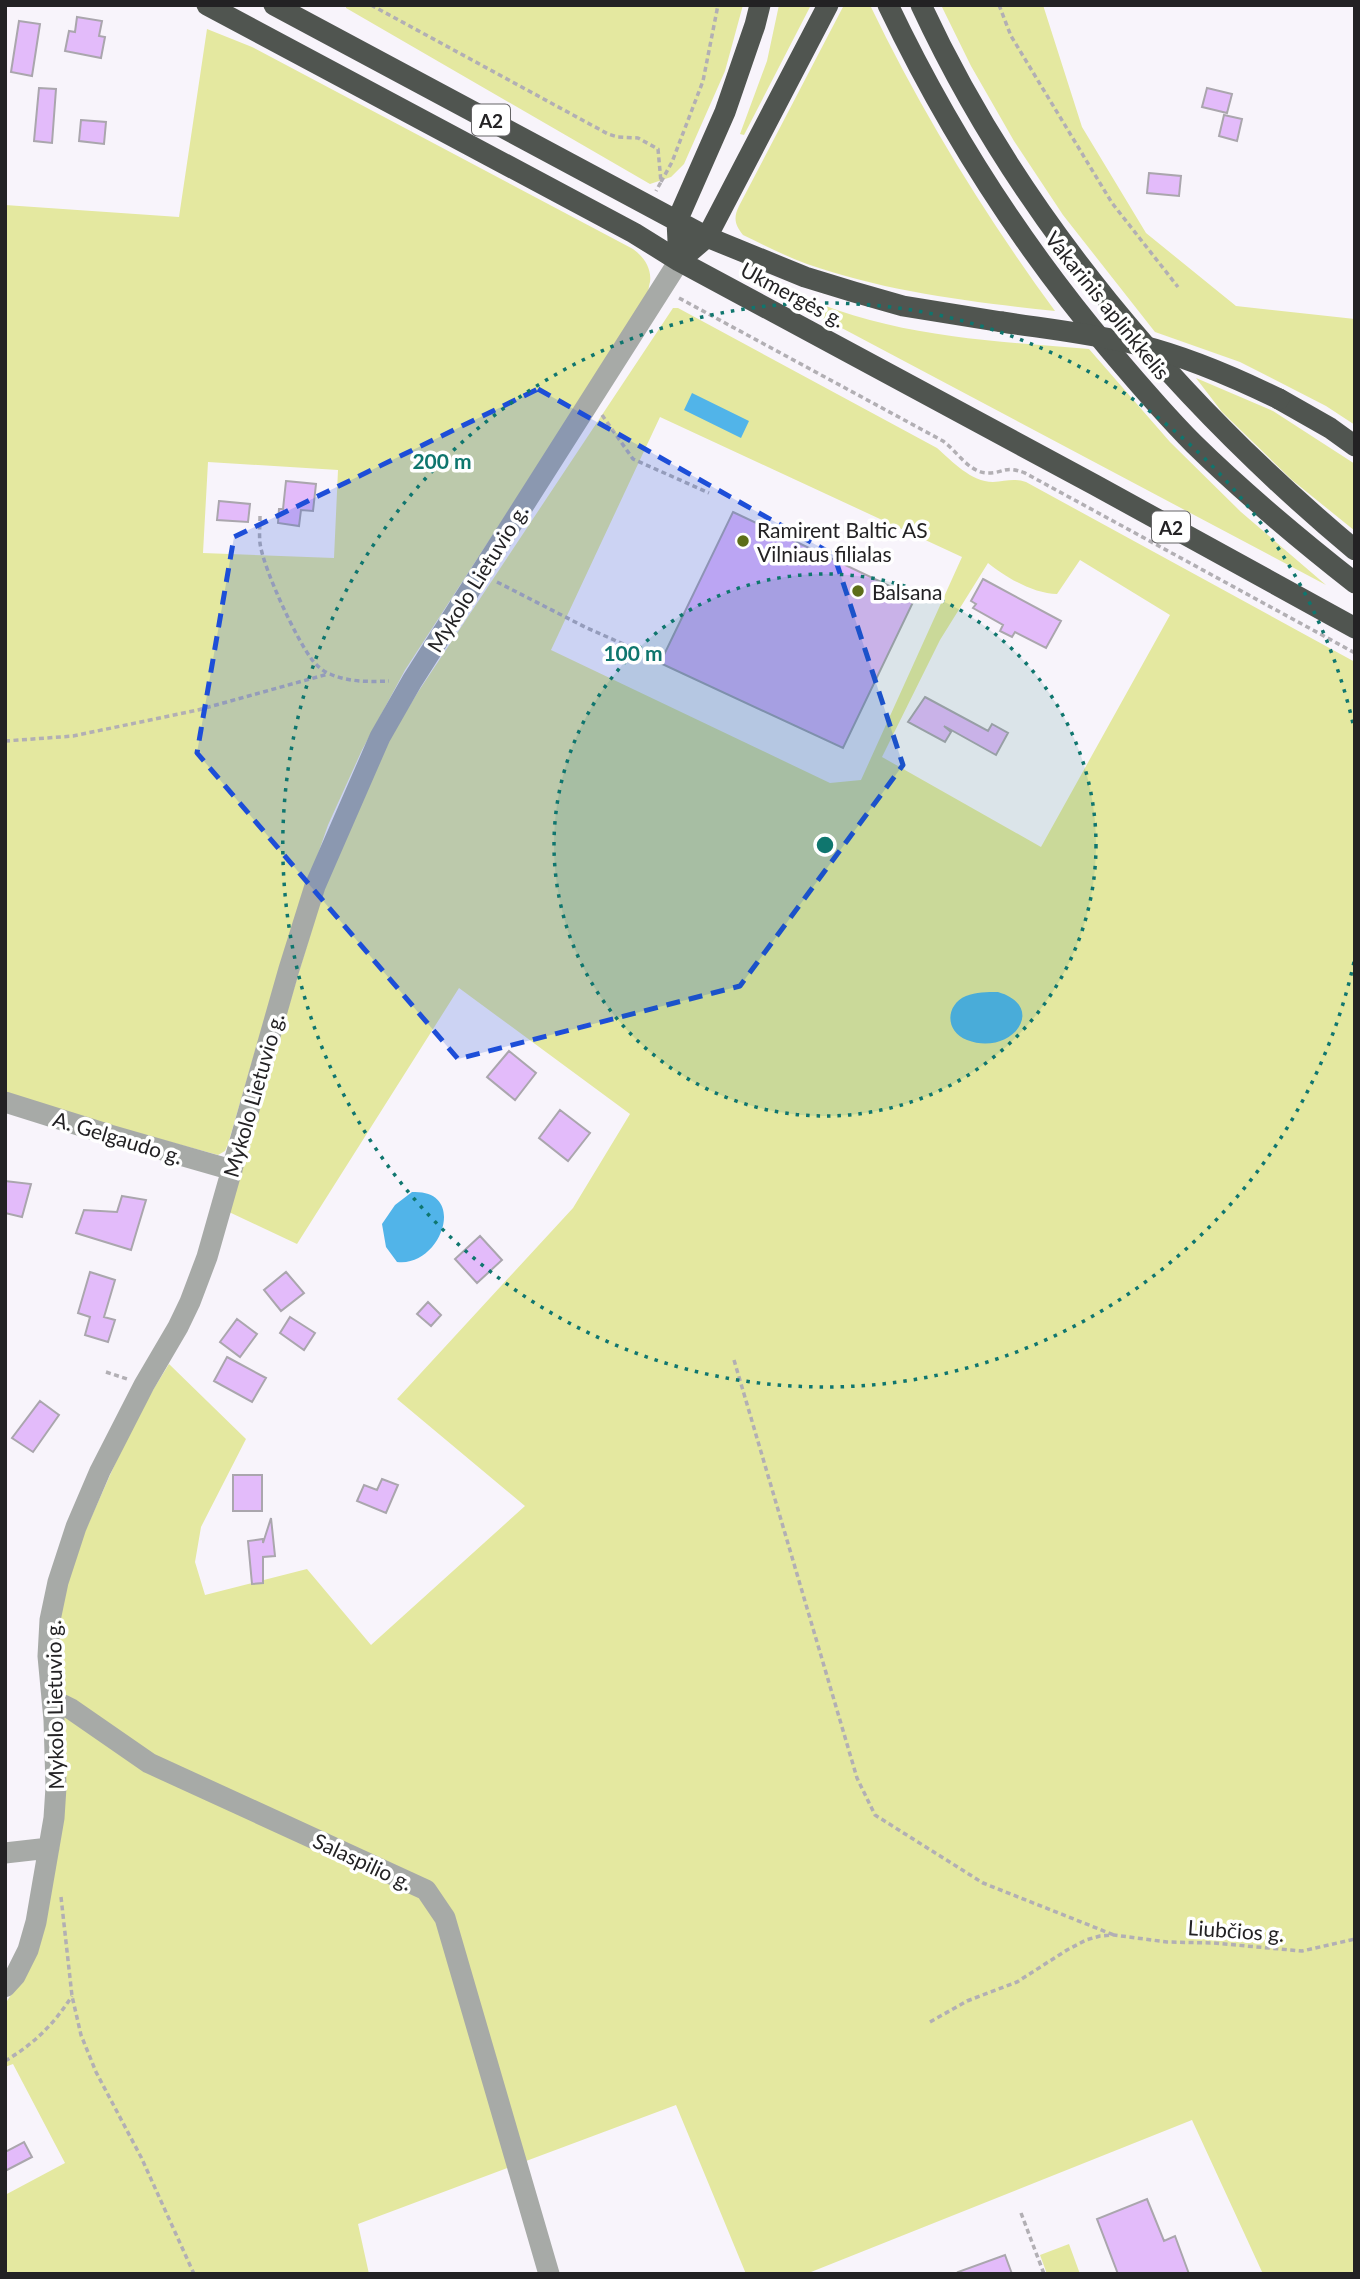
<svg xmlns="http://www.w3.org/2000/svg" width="1360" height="2279" font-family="Lato,sans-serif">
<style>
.green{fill:#e4e8a0;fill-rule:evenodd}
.water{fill:#51b4e9}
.building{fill:#e3bbfa;stroke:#aaa6ad;stroke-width:2}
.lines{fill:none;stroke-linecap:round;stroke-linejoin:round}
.path{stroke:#b2afb4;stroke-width:3.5;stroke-dasharray:5 3.5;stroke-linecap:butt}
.street{stroke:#a7aaa7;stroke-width:21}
.highway{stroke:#505550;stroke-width:21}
.highway-bridge{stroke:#505550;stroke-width:21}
.marked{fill:#1d4ed8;fill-opacity:0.2;stroke:#1d4ed8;stroke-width:5;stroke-dasharray:14 9;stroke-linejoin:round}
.ring{fill:none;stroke:#0f766e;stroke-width:3.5;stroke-dasharray:3.5 7}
.poi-dot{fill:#5c6d19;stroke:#fff;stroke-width:2.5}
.labels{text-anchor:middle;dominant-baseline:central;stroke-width:7;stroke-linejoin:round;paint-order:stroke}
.shield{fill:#fff;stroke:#656466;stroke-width:2}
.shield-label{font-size:19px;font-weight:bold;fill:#232224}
.street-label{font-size:21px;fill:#232224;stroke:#fff}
.poi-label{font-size:21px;fill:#232224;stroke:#fff;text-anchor:start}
.centre{fill:#0f766e;stroke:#fff;stroke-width:3.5}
.ring-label{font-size:21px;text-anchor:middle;font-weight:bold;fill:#0f766e;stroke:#fff;stroke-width:7;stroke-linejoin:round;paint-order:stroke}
</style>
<rect width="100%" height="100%" fill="#f8f4fb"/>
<!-- green -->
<path class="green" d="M346,5H743L725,71L684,164L671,177L650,184L346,8Z
M779,5H811L744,135L740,134L767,61Z
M844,5H870C922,113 984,214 1055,311C972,302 887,292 807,264C785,256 764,245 743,235C735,225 733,218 739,206Z
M941,5H1043L1082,127L1146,233L1236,306L1355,319V425L1326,406L1240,362L1155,332L1063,215L1014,141L971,66Z
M207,29L252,47L633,249C643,256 652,268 650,282C649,286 648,290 649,294L405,670L362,750L328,825L285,949L228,1144L225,1151L218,1155L5,1097V205L179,217ZM208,462L338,470L334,558L203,553Z
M749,276C794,294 838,313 886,324C952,340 1022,343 1089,349L1170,442L1241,512L1326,585L772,291Z
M673,308H678L937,448C952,461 971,482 993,482C1006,481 1014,478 1026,482L1355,662V2274H1263L1192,2120L806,2274H746L676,2105L358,2224L369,2274H5V2195L65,2163L13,2064L5,2067V2004L31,1965L42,1938L58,1626L74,1556L135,1419L169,1364L246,1439L201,1527L195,1562L205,1595L307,1569L371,1645L525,1506L397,1399L573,1208L630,1114L459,988L297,1244L229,1212L242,1161L326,882L386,744L418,692ZM660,417L962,557L861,780L830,783L551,650ZM1080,560L1170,615L1041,847L882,757L940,640L988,563C1005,577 1034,594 1057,594Z
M1196,378L1273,411L1355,464V531L1292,480L1222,412Z
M1069,2244L1080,2274H1047L1040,2255Z"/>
<!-- water -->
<path class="water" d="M692,393L749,421L741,438L684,410Z
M998,992C1049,1007 1011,1057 967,1040C945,1032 945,1005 966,996C976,992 987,992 998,992Z
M412,1192C469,1189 441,1268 397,1262L386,1247L382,1224L395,1205Z"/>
<!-- building -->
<path class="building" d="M77,17L102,21L99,36L105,37L101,58L65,51L69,31L75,32Z
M19,21L40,24L32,76L11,72Z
M39,88L56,89L52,143L34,141Z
M1207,88L1232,94L1227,113L1202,107Z
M1224,115L1242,119L1237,141L1219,136Z
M81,120L106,122L104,144L79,141Z
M1149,173L1181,176L1179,196L1147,193Z
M286,481L316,484L313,511L301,510L299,526L278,523L279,509H283Z
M219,501L250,504L248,522L217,520Z
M733,512L915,598L843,748L660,663Z
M983,579L1061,621L1046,648L1015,632L1012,637L1000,631L1003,625L973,608L976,604L971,601Z
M925,697L988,731L992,724L1008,733L996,755L944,726L951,732L945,742L908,722Z
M509,1051L536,1073L515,1100L487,1077Z
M560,1110L590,1133L568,1161L539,1138Z
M5,1181L31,1184L22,1217L5,1213Z
M122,1196L146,1200L131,1250L76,1233L84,1210L117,1212Z
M480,1236L502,1260L477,1283L455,1259Z
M90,1272L115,1280L104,1317L115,1320L108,1342L85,1335L90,1317L78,1313Z
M286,1272L304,1293L281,1311L264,1290Z
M428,1302L441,1315L431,1326L417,1314Z
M290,1317L315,1333L304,1350L280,1333Z
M237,1319L257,1334L240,1357L220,1342Z
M227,1357L266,1378L252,1402L214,1381Z
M40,1401L59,1415L33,1452L12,1438Z
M233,1475H262V1511H233Z
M382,1479L398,1485L386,1513L357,1501L364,1485L377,1490Z
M271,1518L275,1556L263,1557V1583L252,1584L248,1541L263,1539V1543Z
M24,2142L32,2157L5,2171V2152Z
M1147,2199L1164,2241L1175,2236L1189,2274H1118L1097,2219Z
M1005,2255L1012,2274H959L958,2272Z"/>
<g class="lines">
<!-- path -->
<path class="path" d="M371,5L608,134L618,137L638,138L658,149L661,182L656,191
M999,5L1011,36L1112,203L1178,287
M661,182L672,162L703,81L718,5
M679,298L943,441C957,451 969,473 988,473C1005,473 1004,465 1025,473L1355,653
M602,415L633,459L709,493
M260,516C260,525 259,535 260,543C263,568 297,641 313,661C317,666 324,672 330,674C348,682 370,682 389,681
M497,582L585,627L632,648
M5,741L73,736L198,710L328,674
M734,1360L857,1778L875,1815L983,1883L1114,1935
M106,1372L127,1379
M61,1897L72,1996L81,2035L96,2072L141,2157L194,2274
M930,2022L967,2001L1017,1982L1067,1950L1086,1940L1100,1936L1114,1935L1167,1942L1213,1943L1302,1951L1355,1939
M5,2061C34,2044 54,2024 72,1996
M1021,2213L1044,2274"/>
<!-- street -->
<path class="street" d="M5,1102L110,1135L232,1170
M54,1706L63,1705L71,1709L149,1763L426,1890L445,1918L549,2274
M5,1853L49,1848
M5,1987L15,1976L28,1950L36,1922L54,1818L56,1787L54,1720L48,1656L50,1620L58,1582L76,1527L100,1471L144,1385L178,1327L190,1302L207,1257L289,969L315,886L380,737L412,681L679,261"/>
<!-- highway -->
<path class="highway" d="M207,5L634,233L679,261L1095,485L1355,628
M274,5L707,237L805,277L854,292L903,306L1002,322
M888,5C948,131 1019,242 1109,349C1136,381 1164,414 1194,444C1245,494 1299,539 1355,583
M921,5C1020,218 1177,401 1355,550
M679,261L707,237L828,5
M679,261L677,221L725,112L755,25L760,5
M1279,399L1330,428L1355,446"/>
<!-- highway-bridge -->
<path class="highway-bridge" d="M1002,322C1048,329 1094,334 1139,345C1188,357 1234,377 1279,399"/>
</g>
<!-- marked area -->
<path class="marked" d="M538,389L834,555L903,765L740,986L458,1059L197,753L234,537Z"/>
<!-- distance rings -->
<circle cx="825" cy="845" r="271" fill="#0f766e" fill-opacity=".12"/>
<g class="ring">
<circle cx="825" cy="845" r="271"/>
<path d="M1354 962A542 542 0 1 1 1354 728"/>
</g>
<!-- markers -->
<g class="poi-dot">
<circle cx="743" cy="541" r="7"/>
<circle cx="858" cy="591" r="7"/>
</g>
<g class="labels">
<!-- shield labels -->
<g class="shield">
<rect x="472" y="104.5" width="38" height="31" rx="5"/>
<rect x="1152" y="511.5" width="38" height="31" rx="5"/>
</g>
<g class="shield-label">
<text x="491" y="120">A2</text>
<text x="1171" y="527">A2</text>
</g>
<!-- street labels -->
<g class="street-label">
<text transform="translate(793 294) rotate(28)">Ukmergės g.</text>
<text transform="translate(1108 305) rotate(51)">Vakarinis aplinkkelis</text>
<text transform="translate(477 578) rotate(-58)">Mykolo Lietuvio g.</text>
<text transform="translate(253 1095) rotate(-74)">Mykolo Lietuvio g.</text>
<text transform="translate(118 1137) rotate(17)">A. Gelgaudo g.</text>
<text transform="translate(54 1705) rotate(-91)">Mykolo Lietuvio g.</text>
<text transform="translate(363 1861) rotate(25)">Salaspilio g.</text>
<text transform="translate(1236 1930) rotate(4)">Liubčios g.</text>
</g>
<!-- poi labels -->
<g class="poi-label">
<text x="757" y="529">Ramirent Baltic AS<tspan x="757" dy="24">Vilniaus filialas</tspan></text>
<text x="872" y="591">Balsana</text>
</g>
</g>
<circle cx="825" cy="845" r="10" class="centre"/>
<g class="ring-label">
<text x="442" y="469">200 m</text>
<text x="633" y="661">100 m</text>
</g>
<!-- border -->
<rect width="1360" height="2279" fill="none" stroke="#232224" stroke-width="14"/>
</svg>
